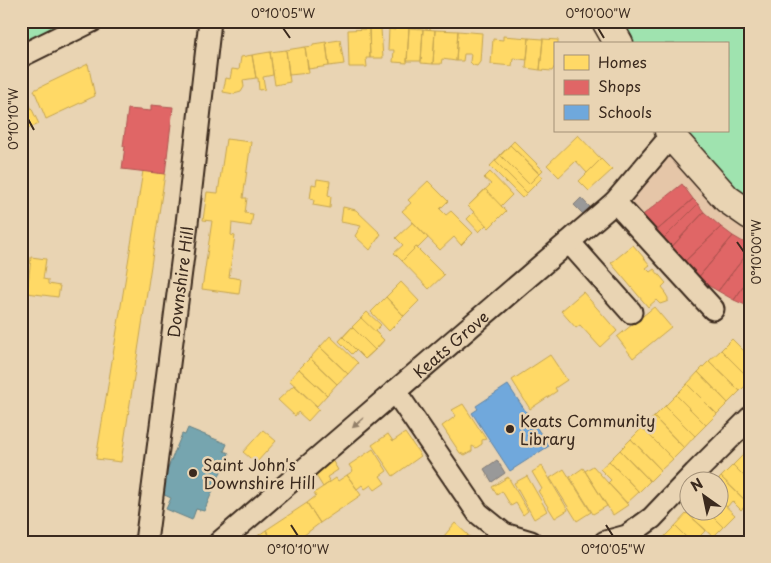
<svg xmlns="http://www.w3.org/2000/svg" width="771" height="563" font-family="'Playpen Sans',sans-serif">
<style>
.built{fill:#e5c6a8}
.green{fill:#9fe3af;stroke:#6d8666}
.homes{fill:#ffd966;stroke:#c4a450}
.shops{fill:#e06666;stroke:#ae5450}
.schools{fill:#6fa8dc;stroke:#5f82a3}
.public{fill:#76a5af;stroke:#648084}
.industry{fill:#999;stroke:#7d7874}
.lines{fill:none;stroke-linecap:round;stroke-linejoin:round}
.street-casing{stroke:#3b2a1e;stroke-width:25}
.secondary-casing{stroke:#3b2a1e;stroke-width:31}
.street{stroke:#e9d4b3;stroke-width:21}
.secondary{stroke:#e9d4b3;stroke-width:28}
.oneway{fill:#927f68}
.ticks{fill:none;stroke:#3b2a1e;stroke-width:2}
.poi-dot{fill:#3b2a1e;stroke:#e9d4b3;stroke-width:2}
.labels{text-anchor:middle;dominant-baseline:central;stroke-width:5;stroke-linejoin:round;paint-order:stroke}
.street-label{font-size:16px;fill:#3b2a1e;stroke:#e9d4b3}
.poi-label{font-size:16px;fill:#3b2a1e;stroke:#e9d4b3;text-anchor:start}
.neatline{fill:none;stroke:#3b2a1e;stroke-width:2}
.ticks-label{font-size:12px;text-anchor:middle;fill:#3b2a1e}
</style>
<rect width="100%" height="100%" fill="#e9d4b3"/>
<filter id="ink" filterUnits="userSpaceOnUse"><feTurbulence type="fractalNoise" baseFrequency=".02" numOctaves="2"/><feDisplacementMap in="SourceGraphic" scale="10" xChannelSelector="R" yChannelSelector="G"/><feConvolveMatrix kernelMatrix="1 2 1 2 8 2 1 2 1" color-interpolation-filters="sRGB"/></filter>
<g filter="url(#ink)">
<!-- built -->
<path class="built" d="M665,149L750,234V308L700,279L614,194Z"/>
<!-- green -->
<path class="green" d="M21,21H92L21,56Z
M618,21H750V199L734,190L683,131H727V44H631Z"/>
<!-- homes -->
<path class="homes" d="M395,28H409L407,63L393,62L394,50H388L389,29L395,30Z
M409,28L423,29L421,61H407Z
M369,29L370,58H366L367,67H349L348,30Z
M369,29H381L383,58H370Z
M423,29L435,30L433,64L421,63Z
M435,30L458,31L456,61L442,59L441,64H433Z
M458,31L482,33L480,62L477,66L473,65L470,62L471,54H464L463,61H456Z
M503,36L529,38L527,60L513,58L512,66L491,64L493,39L503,40Z
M529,38L543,39L540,70L526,68Z
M543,39L558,40V44H555V66L552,71L540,70Z
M340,40L344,64L329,66L326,42Z
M326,42L329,66L308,69L305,47L313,46V44Z
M305,47L309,73L289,75L286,50Z
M286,50L290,82L275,85L270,52Z
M270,52L273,75L263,77L265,89L259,90L258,78H256L252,55Z
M252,55L256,78L243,80L244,87L241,92L234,94L223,92L226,78L230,79L232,69L239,70L241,57Z
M88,64L95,96L46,119L34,90Z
M24,93L39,124L23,131L21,128V94Z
M578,135L601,159L587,173L576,161L559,177L547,165Z
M226,139L251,142L243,198H247L245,213L253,214L251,226L232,223L231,235L235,236L229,277L241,279L239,294L202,289L212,221L203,220L207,192L218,193Z
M514,141L543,170L539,174L543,177L522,198L490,166Z
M510,145L539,174L529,184L500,155Z
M510,145L543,177L527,193L495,161Z
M601,159L612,170L589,191L579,181Z
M143,171L165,174L121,462L96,459Z
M490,172L512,195L501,206L506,211L489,228L486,225L479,232L467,219L474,212L468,206L491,184L484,178Z
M317,179L330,181L328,195L331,196L330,208L313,205L314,200L310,199L312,184L316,185Z
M428,181L448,201L440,209L446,215L451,211L473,233L461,245L454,237L440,250L402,211L411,203L408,200Z
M485,189L506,211L489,228L468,206Z
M343,207L356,210L381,234L370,250L355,236L361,226L341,222Z
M413,222L428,238L418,248L416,247L402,261L394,253L403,245L396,238Z
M633,245L650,265L646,268L650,272L654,269L666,283L662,287L666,292L665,293L668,298V301L666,302L660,304L656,300L648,307L611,263Z
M416,247L444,275L429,289L402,261Z
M31,257L46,259L43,279L48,280V284L60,286L58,297L27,293Z
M401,282L419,301L404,316L386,297Z
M583,292L617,331L600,347L580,325L576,328L561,311Z
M386,297L404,316L389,331L371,312Z
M654,307L671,327L633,358L617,337Z
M367,312L381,325L375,331L384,340L375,350L352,327Z
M361,318L384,340L375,350L352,327Z
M352,327L375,350L365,359L343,337Z
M352,327L375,350L365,359L356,350L352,354L339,341Z
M330,336L358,363L348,374L320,347Z
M732,339L750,357V379L721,350Z
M320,347L348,374L337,384L310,358Z
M721,350L750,379V381L740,391L709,361Z
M550,355L567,380L555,388L557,391L530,409L512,380Z
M310,358L337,384L327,395L299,369Z
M709,361L740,391L728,403L698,372Z
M299,369L327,395L317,406L289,380Z
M698,372L728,403L717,414L687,384Z
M687,384L717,414L706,425L676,395Z
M294,385L319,409L308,421L298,412L295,416L278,400Z
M676,395L706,425L695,436L665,406Z
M463,404L486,439L482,440V444L476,448L472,446V451L465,455L460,453L442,426L456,416L452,410Z
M665,406L695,436L684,448L654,417Z
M654,417L684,448L673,459L642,428Z
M642,428L673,459L661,470L631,439Z
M263,430L276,441L256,463L243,452Z
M405,433L421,456L393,476L372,445L388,434L393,441Z
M631,439L661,470L650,481L620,450Z
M373,449L387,471L380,476L385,483L375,490L371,485L365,489L362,485L357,489L347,475L353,471L349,465Z
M620,450L650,481L639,492L609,461Z
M745,453L750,457V482L733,465Z
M329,455L338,470L327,477L330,482L323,487L315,474L324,468L320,461Z
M609,461L639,492L627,503L608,483L611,480L600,469Z
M733,465L750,482V501L748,503L721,477Z
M542,466L568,510L555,518L538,491L542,489L532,472Z
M593,466L608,483L628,505L613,515L585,471Z
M583,468L607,506L593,514L570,477Z
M564,469L591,512L577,521L550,478Z
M347,475L361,495L320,523L307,503L316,496L314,493L336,478L338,481Z
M527,476L547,511L534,519L514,483Z
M508,477L528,511L523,515L516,503L511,506L502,491L497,495L492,487Z
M721,477L748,503L741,510L732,501L727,507L718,499V480Z
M718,499L735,515L723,527L706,510H718Z
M307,503L320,523L295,542H274L266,530Z
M689,510H706L723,527L713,537L687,513Z
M687,513L706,530L701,535L707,542H691L675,526Z
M455,523L468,535L462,542H439Z
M675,526L691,542H667L663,538Z
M266,530L274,542H249Z
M468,535L476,542H462Z"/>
<!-- shops -->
<path class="shops" d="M151,105L173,107L165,174L122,169L125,146H123L128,109L151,111Z
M682,184L693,199L654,233L639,218Z
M693,199L698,204L660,242L654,233Z
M698,204L704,212L668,251L660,242Z
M704,212L721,227L682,264L668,251Z
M721,227L733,236L697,279L682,264Z
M733,236L750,246V250L718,291L697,279Z
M750,250V277L734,300L718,291Z
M750,277V307L734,300Z"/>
<!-- schools -->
<path class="schools" d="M508,385L549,446L510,471L472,413L478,409L476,406Z"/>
<!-- public -->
<path class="public" d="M188,428L227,444L224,451L229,453L204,511L196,509L192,520L166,509L171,498L158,492L182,434L185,435Z"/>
<!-- industry -->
<path class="industry" d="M581,198L590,207L583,214L574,205Z
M497,460L505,473L492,482L484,469Z"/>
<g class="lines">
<defs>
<g id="street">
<path d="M21,56L92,21"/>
<path d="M615,202L713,309"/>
<path d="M569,242L631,312"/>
<path d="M395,391L478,513L504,534L531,542"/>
<path id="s1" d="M146,542L186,232L210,21"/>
<path id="s2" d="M220,542L615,202L671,136"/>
<path d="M605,542L627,536L652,518L695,473L750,418"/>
</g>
<path id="secondary" d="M606,21L619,44
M669,131L671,136L727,199L750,215"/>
</defs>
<!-- street casing -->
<use href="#street" class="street-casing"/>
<!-- secondary casing -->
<use href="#secondary" class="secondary-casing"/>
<!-- street -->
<use href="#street" class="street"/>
<!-- secondary -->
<use href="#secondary" class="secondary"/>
</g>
<!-- one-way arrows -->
<defs><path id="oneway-solid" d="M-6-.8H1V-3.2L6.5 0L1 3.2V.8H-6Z" transform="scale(1.25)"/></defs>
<use class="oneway" href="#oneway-solid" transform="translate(358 423) rotate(139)"/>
</g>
<!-- ticks -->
<path class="ticks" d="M283,28L290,38M598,28L604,38M28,119L34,130M737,242L744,252M291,525L298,536M606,525L613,536"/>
<!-- markers -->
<g class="poi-dot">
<circle cx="510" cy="429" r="5"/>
<circle cx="193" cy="473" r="5"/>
</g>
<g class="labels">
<!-- street labels -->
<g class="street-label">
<text stroke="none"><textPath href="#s1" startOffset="262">Downshire Hill</textPath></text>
<text stroke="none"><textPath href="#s2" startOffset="304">Keats Grove</textPath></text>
</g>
<!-- poi labels -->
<g class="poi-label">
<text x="520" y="420">Keats Community<tspan x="520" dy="18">Library</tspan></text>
<text x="203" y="464">Saint John's<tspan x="203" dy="18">Downshire Hill</tspan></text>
</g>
</g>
<!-- margin -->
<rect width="771" height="563" fill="none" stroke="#e9d4b3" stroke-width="55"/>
<!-- legend -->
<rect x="554" y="42" width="175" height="90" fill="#e9d4b3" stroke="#a39077"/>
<rect x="564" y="55" width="25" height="15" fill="#ffd966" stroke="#a39077"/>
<text x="598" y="68" font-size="15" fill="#3b2a1e">Homes</text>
<rect x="564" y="80" width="25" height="15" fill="#e06666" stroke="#a39077"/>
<text x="598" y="92" font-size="15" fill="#3b2a1e">Shops</text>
<rect x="564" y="105" width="25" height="15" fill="#6fa8dc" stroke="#a39077"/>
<text x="598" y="118" font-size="15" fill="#3b2a1e">Schools</text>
<!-- north arrow -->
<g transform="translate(704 496) rotate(327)"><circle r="24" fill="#e9d4b3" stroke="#a39077"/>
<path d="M0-4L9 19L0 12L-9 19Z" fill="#3b2a1e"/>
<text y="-8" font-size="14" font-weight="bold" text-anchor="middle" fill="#3b2a1e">N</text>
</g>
<rect x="28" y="28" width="716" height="508" class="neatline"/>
<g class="ticks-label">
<text x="283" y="18">0°10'05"W</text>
<text x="598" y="18">0°10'00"W</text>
<text transform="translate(14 119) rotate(-90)" y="4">0°10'10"W</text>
<text transform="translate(757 252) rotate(-90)" y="4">0°10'00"W</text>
<text x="298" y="554">0°10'10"W</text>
<text x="613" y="554">0°10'05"W</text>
</g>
</svg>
